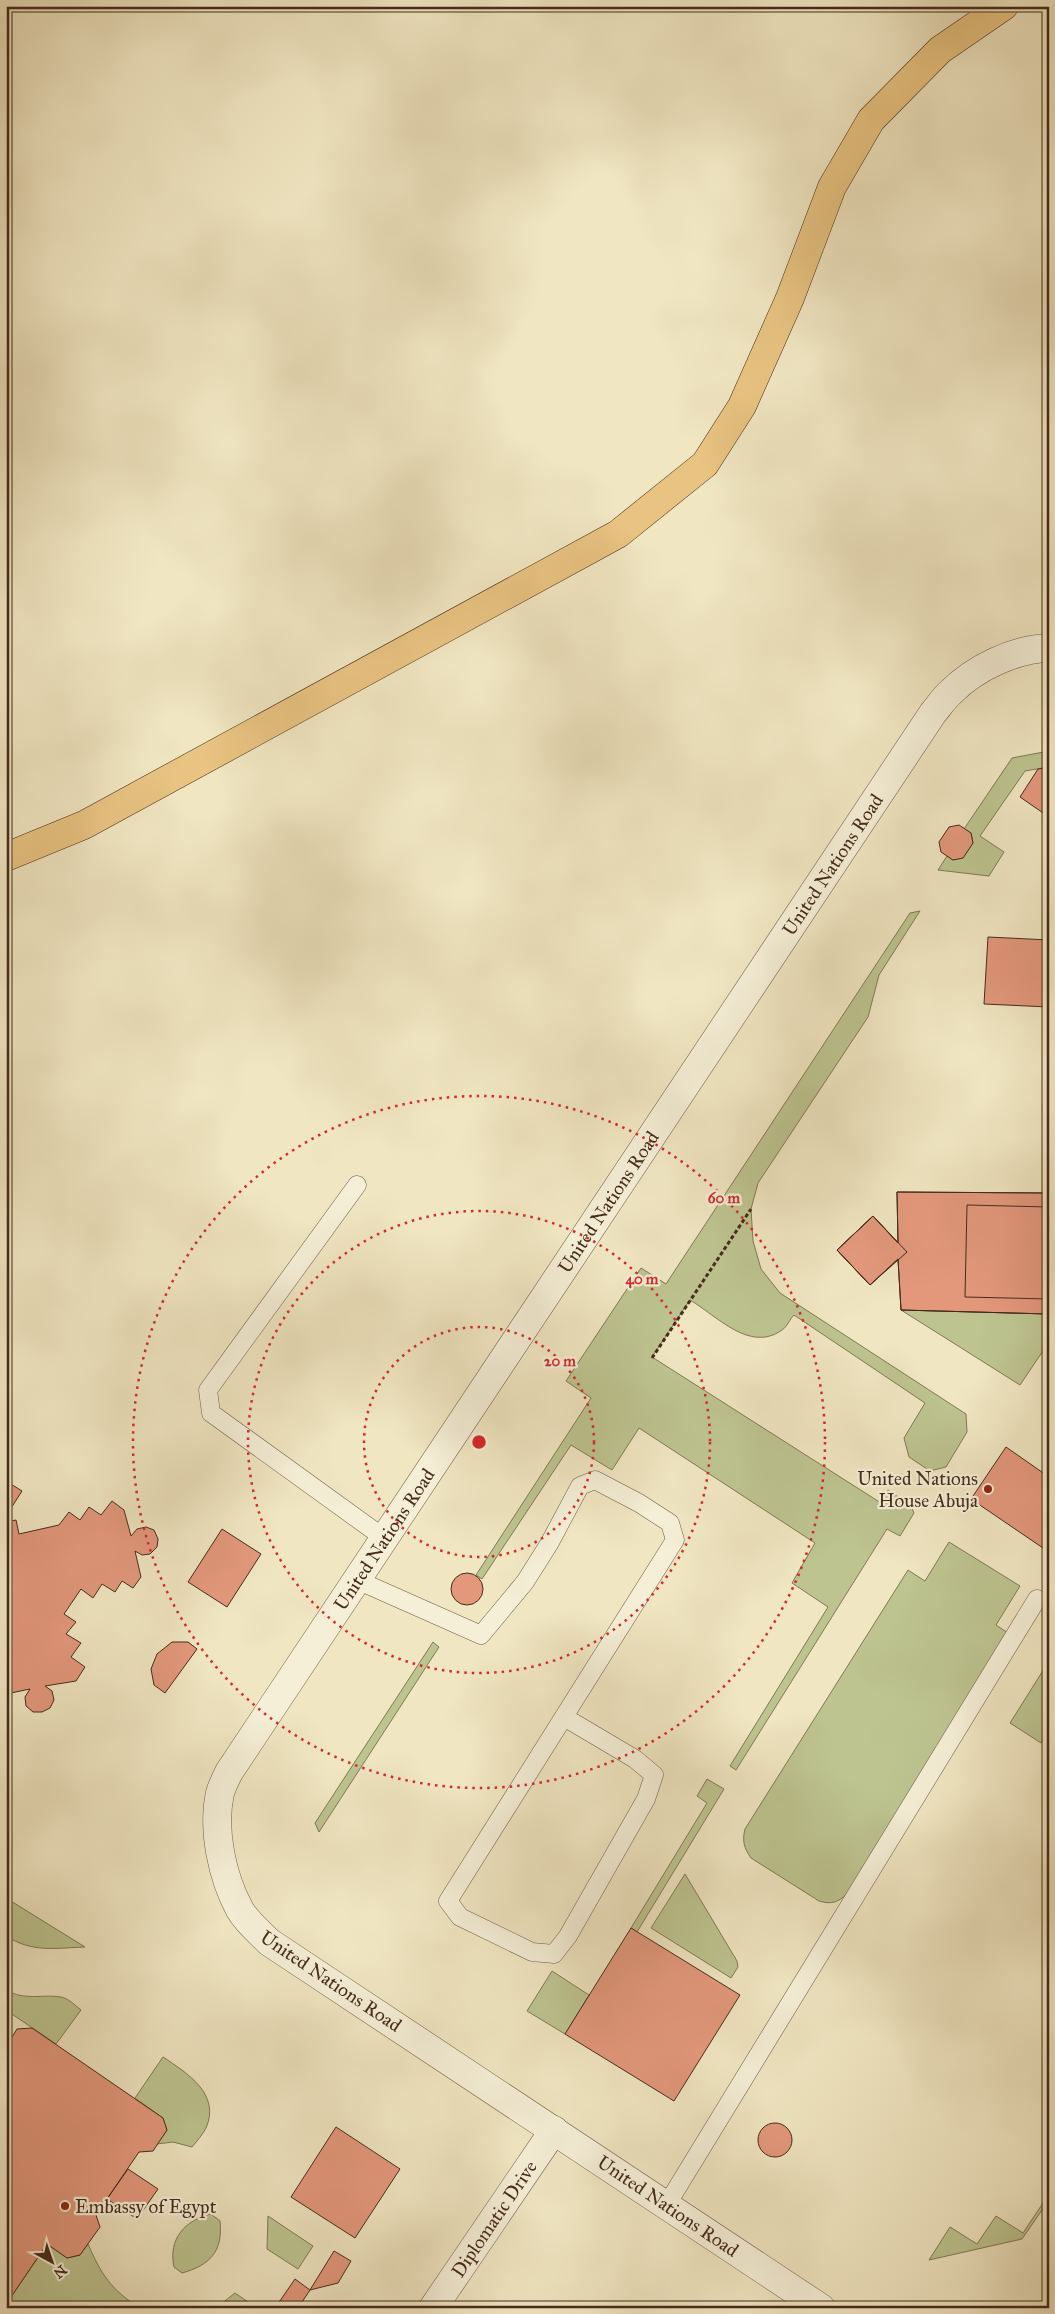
<svg xmlns="http://www.w3.org/2000/svg" width="1055" height="2314" font-family="'IM FELL Great Primer',serif">
<style>
.green{fill:#bdc490;stroke:#817856}
.building{fill:#e3987c;stroke:#452b1b}
.lines{fill:none;stroke-linecap:round;stroke-linejoin:round}
.lane-casing{stroke:#705a45;stroke-width:19}
.street-casing{stroke:#705a45;stroke-width:29}
.highway-casing{stroke:#452b1b;stroke-width:29}
.path{stroke:#452b1b;stroke-width:3;stroke-dasharray:4 2.5;stroke-linecap:butt}
.lane{stroke:#f5efd7;stroke-width:18}
.street{stroke:#f5efd7;stroke-width:28}
.highway{stroke:#e8c381;stroke-width:28}
.ring{fill:none;stroke:#d62828;stroke-width:2.5;stroke-dasharray:2.5 5}
.poi-dot{fill:#8f2418;stroke:#f5efd7;stroke-width:2}
.labels{text-anchor:middle;dominant-baseline:central;stroke-width:4.5;stroke-linejoin:round;paint-order:stroke}
.street-label{font-size:19px;fill:#452b1b;stroke:#f5efd7}
.poi-label{font-size:19px;fill:#452b1b;stroke:#f5efd7;text-anchor:end}
.centre{fill:#d62828;stroke:#f5efd7;stroke-width:2.5}
.ring-label{font-size:15px;text-anchor:middle;font-weight:bold;fill:#d62828;stroke:#f5efd7;stroke-width:4.5;stroke-linejoin:round;paint-order:stroke}
</style>
<rect width="100%" height="100%" fill="#f0e6c2"/>
<filter id="stains"><feTurbulence type="fractalNoise" baseFrequency=".004" numOctaves="4"/><feColorMatrix values="0 0 0 0 .2 0 0 0 0 .09 0 0 0 0 .02 0 0 0 .5 -.17"/></filter>
<radialGradient id="worn" r=".72"><stop offset=".6" stop-color="#630" stop-opacity="0"/><stop offset="1" stop-color="#630" stop-opacity=".3"/></radialGradient>
<!-- green -->
<path class="green" d="M1049,751V767L1025,771L980,836L1004,852L989,876L938,870L947,856L953,860L963,858L973,843L971,833L964,829L1012,758Z
M920,911L879,975L868,1017L758,1183L751,1209L753,1241L761,1269L780,1293L966,1414L967,1432L946,1467L930,1471L909,1457L904,1438L925,1403L794,1315C790,1319 787,1327 782,1330C750,1353 717,1316 690,1300L652,1357L881,1503L888,1490L911,1506L914,1513L900,1536L887,1529L736,1770L730,1766L828,1607L792,1583L815,1543L639,1428L612,1470L571,1445L482,1579L476,1575L591,1398L566,1381L641,1268L666,1284L910,913Z
M901,1310L1049,1314V1342L1020,1385Z
M949,1542L1020,1586L996,1625L1011,1635L847,1894C838,1902 832,1905 819,1901L751,1858C744,1848 742,1841 745,1829L908,1570L925,1581Z
M433,1642L439,1647L319,1832L315,1823Z
M1049,1661V1688L1046,1692L1049,1694V1730L1041,1743L1010,1723Z
M707,1779L724,1789L637,1932L631,1928L707,1803L697,1796Z
M685,1874L737,1961L738,1967L731,1978L651,1928Z
M6,1898L85,1947C55,1948 33,1953 6,1936Z
M552,1971L589,1995L565,2034L527,2011Z
M6,1990C25,2001 42,1994 61,1997C68,1998 76,2006 81,2010L56,2044L6,2010Z
M163,2057C187,2073 221,2094 206,2128C203,2134 197,2141 192,2147L173,2142L157,2144L167,2130L163,2118L135,2098Z
M1049,2194V2200L1022,2239L929,2260L950,2227L977,2244L996,2216L1023,2233Z
M211,2214L220,2221C223,2252 210,2265 182,2273L174,2267C168,2239 185,2220 211,2214Z
M268,2216L313,2246L298,2269L267,2249Z
M47,2244L67,2258L80,2255L88,2244C101,2274 111,2290 140,2308H20L9,2300Z
M235,2293L257,2308H216Z"/>
<!-- building -->
<path class="building" d="M1049,767V817L1020,797L1038,769Z
M959,825L971,833L973,843L963,858L953,860L941,852L939,842L949,827Z
M988,937L1049,940V1007L984,1004Z
M897,1192L1049,1193V1314L901,1310L898,1259L870,1285L837,1250L873,1216L898,1243Z
M897,1192L1049,1193V1314L901,1310L898,1259L870,1285L837,1250L873,1216L898,1243Z
M967,1205L1049,1207V1299L965,1297Z
M873,1216L907,1252L870,1285L837,1250Z
M1006,1447L1049,1477V1540L1043,1548L971,1499Z
M6,1481L22,1491L6,1516Z
M112,1501L124,1510L131,1536L137,1529L146,1527L154,1530L158,1539L157,1547L150,1554L142,1555L135,1551L141,1577L133,1588L122,1581L115,1592L102,1584L93,1598L81,1589L64,1614L76,1622L66,1634L81,1643L71,1657L85,1667L76,1681L45,1686L52,1691L54,1700L50,1708L42,1712H33L26,1706L25,1697L30,1689L6,1694V1522L16,1520L19,1534L59,1525L69,1512L80,1520L89,1507L101,1515Z
M222,1529L261,1554L227,1607L188,1582Z
M451 1589a16 16 0 1 1 32 0a16 16 0 1 1-32 0Z
M172,1642H188L197,1649L165,1693L154,1685L151,1669L157,1654Z
M631,1928L740,1995L674,2101L565,2034Z
M32,2028L163,2118L167,2130L153,2151L139,2152L96,2215L100,2227L80,2255L67,2258L47,2244L9,2300L20,2308H6V2047L17,2029Z
M758 2140a17 17 0 1 1 34 0a17 17 0 1 1-34 0Z
M336,2127L400,2169L355,2238L291,2197Z
M128,2169L158,2189L137,2219L107,2199Z
M334,2251L351,2261L338,2283L310,2290Z
M295,2279L310,2290L298,2308H275Z"/>
<g class="lines">
<defs>
<path id="lane" d="M357,1185L208,1390L211,1413L384,1538
M357,1580L481,1635L525,1582L549,1544L580,1486L595,1480L639,1503L670,1523L675,1540L448,1901L460,1917L532,1952L554,1954L568,1936L646,1799L654,1775L635,1759L564,1717
M666,2206L1037,1599"/>
<g id="street">
<path id="s1" d="M433,2308L554,2130"/>
<path id="s2" d="M821,2308L269,1942C259,1932 247,1922 240,1910C222,1877 212,1830 220,1793C222,1786 226,1778 229,1772L933,713C939,706 944,698 951,692C975,668 1014,649 1049,648"/>
</g>
<path id="highway" d="M6,857L84,825L618,534L705,464L742,406L790,298L832,187L871,120L940,50L1004,6"/>
</defs>
<!-- lane casing -->
<use href="#lane" class="lane-casing"/>
<!-- street casing -->
<use href="#street" class="street-casing"/>
<!-- highway casing -->
<use href="#highway" class="highway-casing"/>
<!-- path -->
<path class="path" d="M652,1358L751,1209"/>
<!-- lane -->
<use href="#lane" class="lane"/>
<!-- street -->
<use href="#street" class="street"/>
<!-- highway -->
<use href="#highway" class="highway"/>
</g>
<!-- distance rings -->
<g class="ring">
<circle cx="479" cy="1442" r="115"/>
<circle cx="479" cy="1442" r="231"/>
<circle cx="479" cy="1442" r="346"/>
</g>
<!-- markers -->
<g class="poi-dot">
<circle cx="988" cy="1489" r="5"/>
<circle cx="65" cy="2206" r="5"/>
</g>
<g class="labels">
<!-- street labels -->
<g class="street-label">
<text stroke="none"><textPath href="#s2" startOffset="1939">United Nations Road</textPath></text>
<text stroke="none"><textPath href="#s2" startOffset="1534">United Nations Road</textPath></text>
<text stroke="none"><textPath href="#s2" startOffset="1129">United Nations Road</textPath></text>
<text transform="translate(331 1981) rotate(34)">United Nations Road</text>
<text transform="translate(668 2206) rotate(34)">United Nations Road</text>
<text stroke="none"><textPath href="#s1" startOffset="108">Diplomatic Drive</textPath></text>
</g>
<!-- poi labels -->
<g class="poi-label">
<text x="978" y="1478">United Nations<tspan x="978" dy="22">House Abuja</tspan></text>
<text x="75" y="2206" text-anchor="start">Embassy of Egypt</text>
</g>
</g>
<circle cx="479" cy="1442" r="8" class="centre"/>
<g class="ring-label">
<text x="724" y="1203">60 m</text>
<text x="642" y="1284">40 m</text>
<text x="560" y="1366">20 m</text>
</g>
<!-- margin -->
<rect width="1055" height="2314" fill="none" stroke="#f0e6c2" stroke-width="25"/>
<rect x="8" y="8" width="1040" height="2299" fill="none" stroke="#452b1b" stroke-width="2.5"/>
<rect x="12" y="12" width="1030" height="2289" fill="none" stroke="#452b1b"/>
<!-- north arrow -->
<g transform="translate(52 2262) rotate(140)" stroke="#f5efd7" stroke-width="4" paint-order="stroke">
<path d="M0-4L9 19L0 12L-9 19Z" fill="#452b1b"/>
<text y="-8" font-size="14" font-weight="bold" text-anchor="middle" fill="#452b1b">N</text>
</g>
<rect width="100%" height="100%" filter="url(#stains)"/>
<rect width="100%" height="100%" fill="url(#worn)"/>
</svg>
